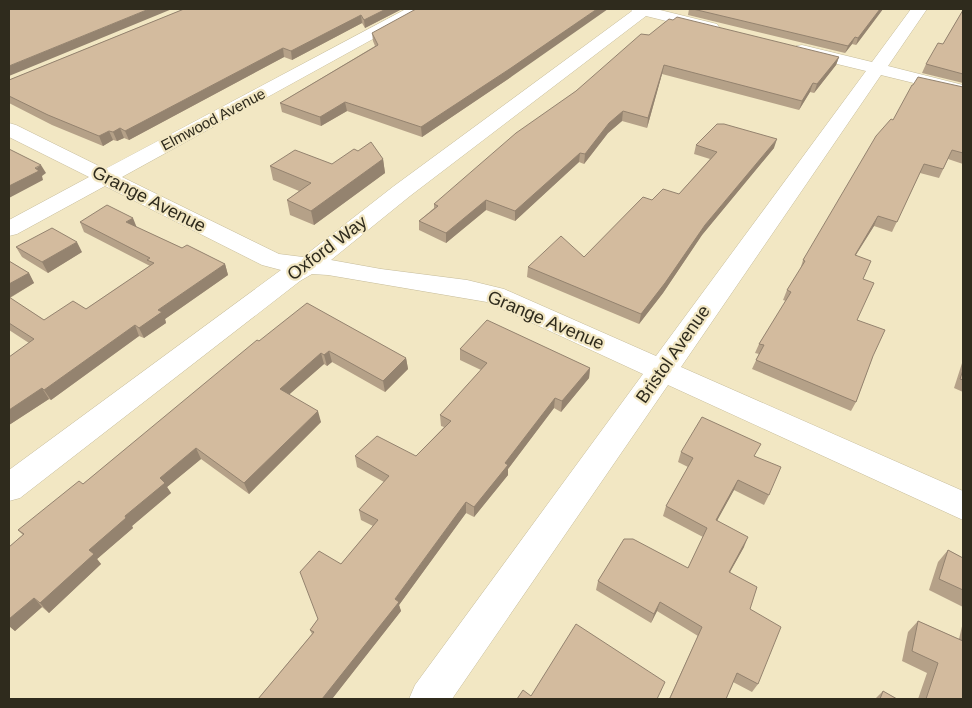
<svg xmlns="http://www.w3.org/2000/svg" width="972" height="708" font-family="Helvetica,sans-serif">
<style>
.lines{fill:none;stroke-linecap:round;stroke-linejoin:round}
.minor-casing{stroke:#c6bc9a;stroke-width:1}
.minor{fill:#fff;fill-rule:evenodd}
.wall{fill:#b5a188}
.shaded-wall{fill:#94836f}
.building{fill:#d3bb9e;stroke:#94836f}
.labels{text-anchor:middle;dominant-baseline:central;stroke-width:4.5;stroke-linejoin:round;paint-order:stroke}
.far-street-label{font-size:15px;fill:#2f2b1d;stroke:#f2e7c3}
.street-label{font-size:18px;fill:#2f2b1d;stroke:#f2e7c3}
</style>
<rect width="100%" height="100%" fill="#f2e7c3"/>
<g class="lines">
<defs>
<path id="minor" d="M406,9H425L422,12L122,177L279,254L303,257L394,186L632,11L630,9H656L717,24L719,27L717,30L711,32L646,16L410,196L331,260L381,269L467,280L504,289L656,356L866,71L796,54L794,50L796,46L802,45L872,62L911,9H927L888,66L963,85V95L881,75L681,367L963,491V520L668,385L452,699H409L415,685L643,374L487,302L328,275L312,274L300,281L20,498L9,501V470L281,270L262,265L105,186L17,234L9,236V220L89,177L9,137V123L16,125L105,169Z"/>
</defs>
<!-- minor casing -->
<use href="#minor" class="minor-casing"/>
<!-- minor -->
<use href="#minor" class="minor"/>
</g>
<!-- wall -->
<path class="wall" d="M184,9H402L365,28L362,23L292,60L284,57L129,140L124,138L117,141L113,140L103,146L52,125L9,103V80Z
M689,9H883L856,45L852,44L845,53L688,15Z
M963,10V83L922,73L926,64L943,44Z
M372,33L511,77L422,137L347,111L321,126L282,112L280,103L375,46L373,41Z
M649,35L839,57L836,65L814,93L810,92L799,110L662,74L647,128L622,121L608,133L584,164L579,162L515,221L486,210L446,243L419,230V221L434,208V204L576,91Z
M963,87V164L948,159L939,178L920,173L892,232L874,226L856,255L863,279L857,320L873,356L856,402L851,411L752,369L759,354L755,353L759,344L786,301L783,300L787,290L800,270L803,260L893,120Z
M696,145L774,148L702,235L663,293L639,324L527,277L528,267L584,257L652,200L679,194L710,159L694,154Z
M383,159L385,173L314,225L290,215L287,200L299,191L273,180L270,166L332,164Z
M80,222L136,227L182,248L225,264L228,275L165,319L166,323L144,338L139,336L51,400L49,399L9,425V357L29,343L9,330V261L29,273L34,283L10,298L44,320L86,309L150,266L84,232Z
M16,247L82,252L48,273L22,257Z
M259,341L406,358L408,369L385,392L332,362L327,366L324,364L289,394L321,422L249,494L201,459L167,487L171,493L132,526L133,528L97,559L101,564L49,613L42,607L15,631L9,626V547L23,535L18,530L83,484Z
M460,349L590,368L589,378L561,412L554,408L508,469V475L474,517L466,513L399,605L401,611L332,699H258L312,634L310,630L318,619L341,564L373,526L361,520L359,510L384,482L357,467L355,456H416L444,427L441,426L440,415L481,370L460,360Z
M963,360V392L954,388Z
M681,452L755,456L769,495L764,505L734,490L717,520L744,547L730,572L750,609L758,684L752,692L733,682L726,699H669L698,636L657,611L651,623L596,590L598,581L688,568L703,537L663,516L666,506L688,467L678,462Z
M948,550L963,558V607L929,590L938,562Z
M918,621L959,639L963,622V699H918L927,673L902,661L908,632Z
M883,691L897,699H875Z"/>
<!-- shaded-wall -->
<path class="shaded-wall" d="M149,9H172L9,76V66Z
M386,9H402L365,28L364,20Z
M597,9H608L511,77L422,137L421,127Z
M880,9H883L856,45L858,38Z
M361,15L362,23L292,60L291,51Z
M855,37L852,44L845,53L848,46Z
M283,48L284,57L129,140L125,131Z
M839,57L836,65L814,93L817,84Z
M664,65L662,74L647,128L648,118Z
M813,83L810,92L799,110L802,101Z
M345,102L347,111L321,126L320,117Z
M623,111L622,121L608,133L584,164L585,154L609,123Z
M120,128L124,138L117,141L113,132Z
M109,131L113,140L103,146L99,136Z
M777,139L774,148L702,235L663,293L639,324L641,314L705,225Z
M580,153L579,162L515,221V211Z
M383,159L385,173L314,225L311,211Z
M41,165L46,173L42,176L43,180L9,198V186Z
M486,200V210L446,243V233Z
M878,216L874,226L850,264L855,255Z
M133,218L137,228L126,222Z
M77,242L82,252L48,273L42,262Z
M225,264L228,275L165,319L166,323L144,338L139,328L158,310Z
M29,273L34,283L9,298V284Z
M135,325L139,336L51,400L44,390Z
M329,351L332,362L327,366L324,355Z
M321,353L324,364L283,400L280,389Z
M406,358L408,369L385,392L383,381Z
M590,368L589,378L561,412L562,401Z
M42,388L49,399L9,425V410Z
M555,398L554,408L508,469V475L474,517V507L505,463Z
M318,411L321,422L249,494L244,483Z
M196,448L201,459L167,487L171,493L132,526L133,528L97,559L101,564L49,613L40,603L89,550L125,516L160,478Z
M738,480L734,490L712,530L716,520Z
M466,502V513L399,605L401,611L332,699H322Z
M748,537L744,547L725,581L729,572Z
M34,598L42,607L15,631L9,626V619Z
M660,602L657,611L651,623L654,614Z"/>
<!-- building -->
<path class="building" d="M9,9H149L9,66Z
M184,9H386L364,20L361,15L291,51L283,48L125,131L120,128L113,132L109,131L99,136L48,115L9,96V80Z
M416,9H597L511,68L421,127L345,102L320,117L280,103L378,45L372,33Z
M693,9H880L858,38L855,37L848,46Z
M963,10V74L926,64L938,43L943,44Z
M677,17L839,57L817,84L813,83L802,101L664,65L648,118L623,111L609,123L585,154L580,153L515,211L486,200L446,233L419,221L438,206L434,204L516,133L576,91L641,34L649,35L669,19L673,20Z
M918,77L963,87V153L952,150L943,169L924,164L897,222L878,216L855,255L871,261L863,279L874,283L857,320L885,330L873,356L856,402L756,360L764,345L759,344L791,292L787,290L805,261L803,260L876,136L891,119L893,120L912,85H913Z
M717,124H724L777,139L705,225L665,283L641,314L528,267L561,236L584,257L643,197L652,200L663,189L679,194L717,152L696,145Z
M371,142L383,159L311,211L287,200L311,183L270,166L295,150L332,164L354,149L358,151Z
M9,149L41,165L35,168L39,171L9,186Z
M107,205L133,218L126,222L182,248L187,245L225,264L158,310L162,312L139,328L135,325L44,390L42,388L9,410V357L34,339L9,323V297L44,320L73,301L86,309L154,263L147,260L150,258L80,222Z
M52,228L77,242L42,262L16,247Z
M9,261L29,273L9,284Z
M307,303L406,358L383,381L329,351L324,355L321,353L280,389L318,411L244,483L196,448L160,478L165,483L125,516L126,518L89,550L94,554L40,603L34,598L9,619V547L24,534L18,530L79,481L83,484L257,340L259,341Z
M487,320L590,368L562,401L555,398L505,463L508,465L474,507L466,502L395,599L399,602L322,699H258L314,632L310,630L318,619L300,572L319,551L341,564L378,520L359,510L389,476L355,456L377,436L416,456L451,421L440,415L487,363L460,349Z
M963,370V380L960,379Z
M702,417L761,444L754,456L781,467L769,495L738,480L716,520L748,537L729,572L757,587L750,609L781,627L758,684L737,673L726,699H671L670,698L702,627L660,602L654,614L598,581L624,539H633L688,568L707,528L666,506L693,458L681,452Z
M948,550L963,558V590L939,579Z
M918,621L963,641V699H926L938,663L912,651Z
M576,624L665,682L657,699H517L523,690L531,696Z
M883,691L897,699H880Z"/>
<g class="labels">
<!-- far-street labels -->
<g class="far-street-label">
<text transform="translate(213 119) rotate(-28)">Elmwood Avenue</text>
</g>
<!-- street labels -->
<g class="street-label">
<text transform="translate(149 199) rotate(27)">Grange Avenue</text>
<text transform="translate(327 248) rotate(-37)">Oxford Way</text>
<text transform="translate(546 320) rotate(23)">Grange Avenue</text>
<text transform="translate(673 354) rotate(-55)">Bristol Avenue</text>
</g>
</g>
<!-- border -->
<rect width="972" height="708" fill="none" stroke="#2f2b1d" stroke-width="20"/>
</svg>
